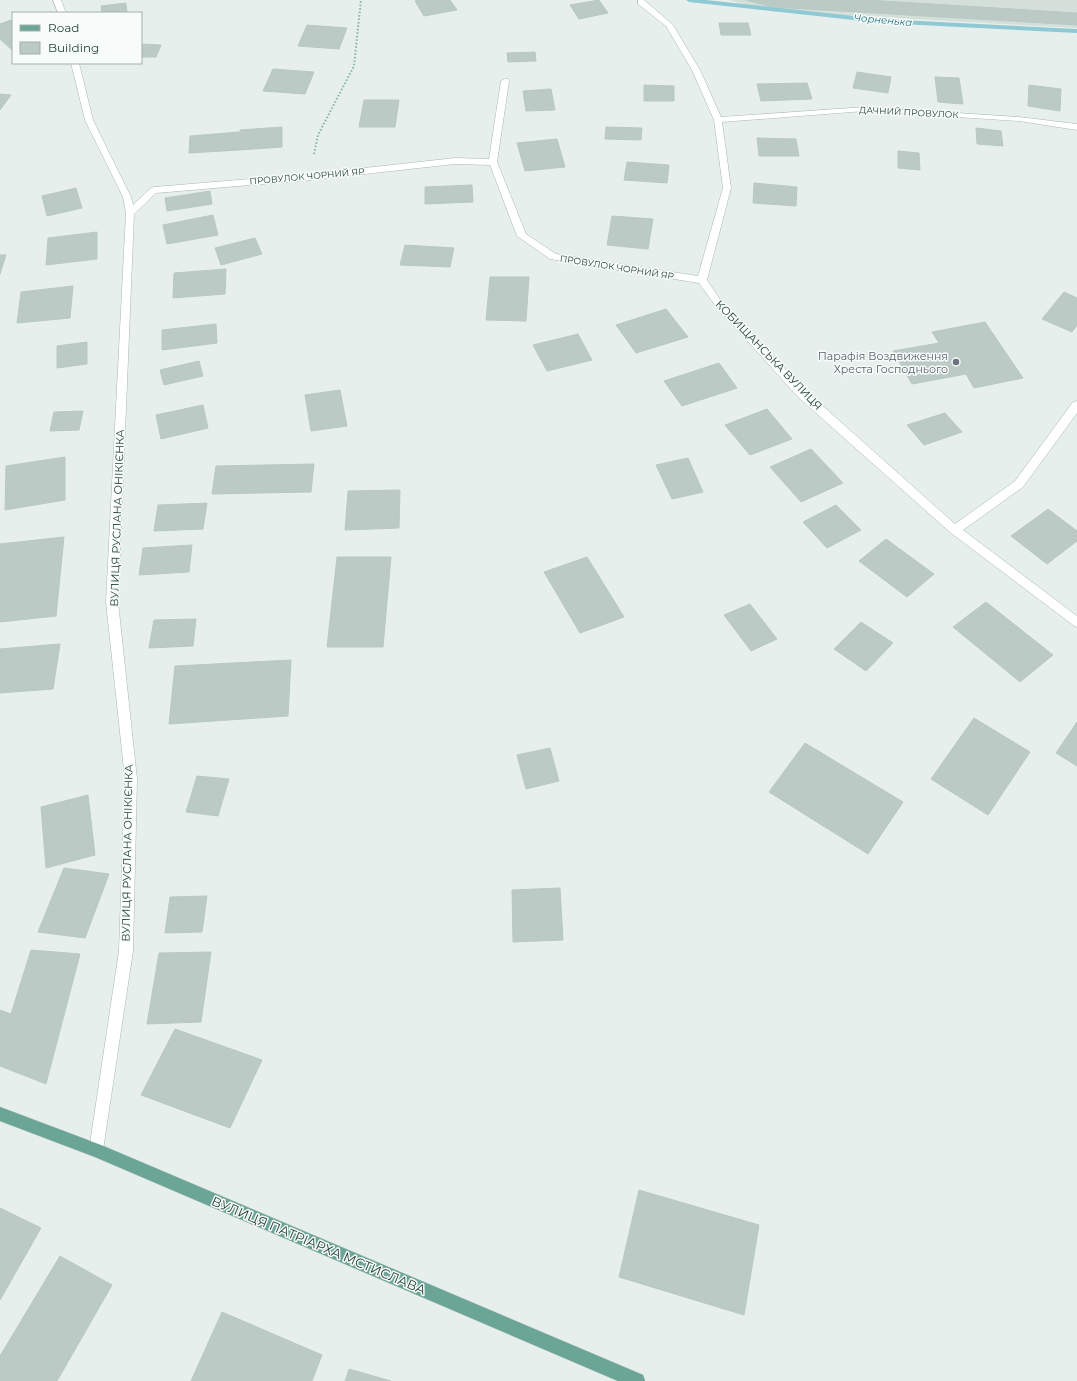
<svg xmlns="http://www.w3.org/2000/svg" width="1077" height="1381" font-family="Montserrat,sans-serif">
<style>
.built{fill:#d4dfda}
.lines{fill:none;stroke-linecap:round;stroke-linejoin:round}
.stream{fill:#8ec9d4;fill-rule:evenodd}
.building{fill:#bbcac4;stroke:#b8c9c2}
.minor-casing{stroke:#a8b8b2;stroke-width:1}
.major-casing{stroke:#c2cac8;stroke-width:1}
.path{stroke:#86b3a5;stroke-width:2;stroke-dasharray:1.5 2;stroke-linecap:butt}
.minor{fill:#fff;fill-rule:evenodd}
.major{fill:#6aa596;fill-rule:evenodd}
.worship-dot{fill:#6b7280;stroke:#f7fbf9;stroke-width:1.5}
.labels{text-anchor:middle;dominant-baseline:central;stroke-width:3;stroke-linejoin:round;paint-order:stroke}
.far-street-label{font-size:9px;fill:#24423a;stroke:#f7fbf9}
.far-water-label{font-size:10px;font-style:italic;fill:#1c6f80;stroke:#f7fbf9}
.street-label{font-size:11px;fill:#24423a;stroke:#f7fbf9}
.worship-label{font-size:11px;fill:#5b616d;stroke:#f7fbf9;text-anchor:end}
.near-street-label{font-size:13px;fill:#24423a;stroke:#f7fbf9}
</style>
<rect width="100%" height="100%" fill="#e6efeb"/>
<!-- built -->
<path class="built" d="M729,0H1077V28L769,11Z"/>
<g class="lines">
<!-- stream -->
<path class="stream" d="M686,0H706L881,19L1077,29V33L881,23L689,2Z"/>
</g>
<!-- building -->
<path class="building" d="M420,0H450L457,10L424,16L415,1Z
M599,0L608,13L579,19L570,5Z
M746,0H866L1077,13V25L772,7Z
M126,3L127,13H102L101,6Z
M11,20L13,22L12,50L0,39V24Z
M719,23H748L751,35H721Z
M307,25L347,28L339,49L298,46Z
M141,44L161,45L156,57H141Z
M535,52L536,61L508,62L507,53Z
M273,69L314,72L305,94L263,91Z
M857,72L891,77L888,93L853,88Z
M935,77L959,78L963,104L938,102Z
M807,83L812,99L761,101L757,84Z
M644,85L674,86V101H644Z
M1029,85L1061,89L1060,111L1028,106Z
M551,89L555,110L526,111L523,91Z
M0,94L11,95L0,110Z
M364,100H399L395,127H359Z
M282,127V147L239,150L240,130Z
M606,127L642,128L641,140L605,139Z
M976,128L1001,131L1003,146L977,144Z
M239,132V150L189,153L190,136Z
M757,138L796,139L799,156H759Z
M557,139L565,167L525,171L517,143Z
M898,151L919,153L920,170L898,168Z
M627,162L669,165L667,183L624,180Z
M754,183L797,187L796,206L753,203Z
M472,185L473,202L425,204V187Z
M76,188L82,208L47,216L42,196Z
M210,191L212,204L167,211L165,198Z
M213,215L218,235L167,244L163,225Z
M612,216L653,219L648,249L607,245Z
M97,232V259L46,265L48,238Z
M255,238L262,254L221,265L215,248Z
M405,245L454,248L450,267L400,265Z
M0,255H6L0,274Z
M226,269L225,294L173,298L174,273Z
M490,277H529L526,321L486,320Z
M73,286L70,318L17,323L21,292Z
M1064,292L1077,298V325L1072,332L1042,319Z
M666,309L688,337L636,353L616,325Z
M985,322L1023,378L974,388L966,374L912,384L893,351L939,343L932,332Z
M216,324L217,343L162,350V330Z
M578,334L592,360L547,371L533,345Z
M87,342V364L57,368V346Z
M199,361L203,376L164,385L160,370Z
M719,363L737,388L682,406L664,381Z
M340,390L347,426L311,431L305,395Z
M203,405L208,428L161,439L156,415Z
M767,409L792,439L750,455L725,425Z
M83,411L79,430L50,431L54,412Z
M945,413L962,432L924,445L907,425Z
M811,449L843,483L801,502L770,467Z
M65,457V500L5,510L6,466Z
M688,458L703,492L672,499L656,465Z
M314,464L311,492L212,494L216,466Z
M400,490L399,528L345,530L348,491Z
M207,503L203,529L154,531L158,505Z
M836,505L861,530L827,548L803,522Z
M1048,509L1077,531V541L1047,564L1011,536Z
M64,537L56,616L0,622V544Z
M886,539L934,574L907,597L859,561Z
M192,545L189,572L139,575L143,548Z
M337,557H391L383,647H327Z
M587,557L624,617L580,633L544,572Z
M986,602L1053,655L1020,682L953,627Z
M750,604L777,639L751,651L724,615Z
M196,619L193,646L149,648L154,620Z
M861,622L893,643L866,671L834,649Z
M60,644L53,689L0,693V649Z
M291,660L288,716L169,724L175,666Z
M974,718L1030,752L988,815L931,779Z
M1077,722V766L1056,753Z
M805,743L903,802L868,854L769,792Z
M550,748L559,781L526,789L517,755Z
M197,776L229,779L218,816L186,812Z
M88,795L95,855L46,868L41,807Z
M64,868L109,874L85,938L38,932Z
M560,888L563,940L513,942L512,890Z
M207,896L202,932L165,933L170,897Z
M31,950L80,954L46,1084L0,1066V1010L11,1014Z
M211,952L201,1022L147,1024L159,953Z
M175,1029L262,1060L230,1128L141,1095Z
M639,1190L759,1225L744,1315L619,1277Z
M0,1208L41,1228L0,1300Z
M60,1256L112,1285L57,1381H0V1356Z
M222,1312L322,1355L312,1381H191Z
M349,1369L391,1381H345Z"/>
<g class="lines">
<defs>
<path id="minor" d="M53,0H61L66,13H58Z
M638,0H644L673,25L700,70L721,117L865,107L1019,117L1077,124V130L1019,121L865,111L722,122L731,188L707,280L721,301L806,391L955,524L1015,481L1073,402L1077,401V413L1023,487L963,530L1077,616V627L1073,625L951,533L798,397L715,305L699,283L550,259L517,236L490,165L455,164L310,180L156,193L134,214L118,602L137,779L133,951L103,1150L101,1155L96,1157L91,1155L89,1150L119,951L125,779L106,602L126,213L123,197L85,120L71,63H79L93,120L131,197L133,205L151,188L154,187L310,174L455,158L489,159L501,81L505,79H508L509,81L497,162L526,234L556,254L698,276L723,188L714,120L692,70L666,26L638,4Z"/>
<path id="major" d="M0,1107L101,1145L643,1375L645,1381H618L95,1157L0,1121Z"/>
</defs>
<!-- minor casing -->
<use href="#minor" class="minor-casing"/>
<!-- major casing -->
<use href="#major" class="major-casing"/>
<!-- path -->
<path class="path" d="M314,154L318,135L354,66L361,0"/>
<!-- minor -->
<use href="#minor" class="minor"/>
<!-- major -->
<use href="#major" class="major"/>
</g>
<!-- markers -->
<circle class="worship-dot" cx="956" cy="362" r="4"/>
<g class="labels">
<!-- far-street labels -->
<g class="far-street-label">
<text transform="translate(909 112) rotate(3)">ДАЧНИЙ ПРОВУЛОК</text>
<text transform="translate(307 176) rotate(-5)">ПРОВУЛОК ЧОРНИЙ ЯР</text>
<text transform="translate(617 267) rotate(9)">ПРОВУЛОК ЧОРНИЙ ЯР</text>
</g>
<!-- far-water labels -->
<g class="far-water-label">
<text transform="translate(883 20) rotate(5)">Чорненька</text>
</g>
<!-- street labels -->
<g class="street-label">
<text transform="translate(769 355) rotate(46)">КОБИЩАНСЬКА ВУЛИЦЯ</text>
<text transform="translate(117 518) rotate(-88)">ВУЛИЦЯ РУСЛАНА ОНІКІЄНКА</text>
<text transform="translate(127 853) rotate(-89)">ВУЛИЦЯ РУСЛАНА ОНІКІЄНКА</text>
</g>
<!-- worship labels -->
<g class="worship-label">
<text x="948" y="356">Парафія Воздвиження<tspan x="948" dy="13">Хреста Господнього</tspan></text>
</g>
<!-- near-street labels -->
<g class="near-street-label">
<text transform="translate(319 1245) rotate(23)">ВУЛИЦЯ ПАТРІАРХА МСТИСЛАВА</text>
</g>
</g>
<!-- legend -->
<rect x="12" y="12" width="130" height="52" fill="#f7fbf9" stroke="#a3b1ad"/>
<rect x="20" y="25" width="20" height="6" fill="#6aa596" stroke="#a3b1ad"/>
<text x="48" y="32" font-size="12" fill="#24423a">Road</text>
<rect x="20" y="42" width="20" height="12" fill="#bbcac4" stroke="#a3b1ad"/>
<text x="48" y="52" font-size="12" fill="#24423a">Building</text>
</svg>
